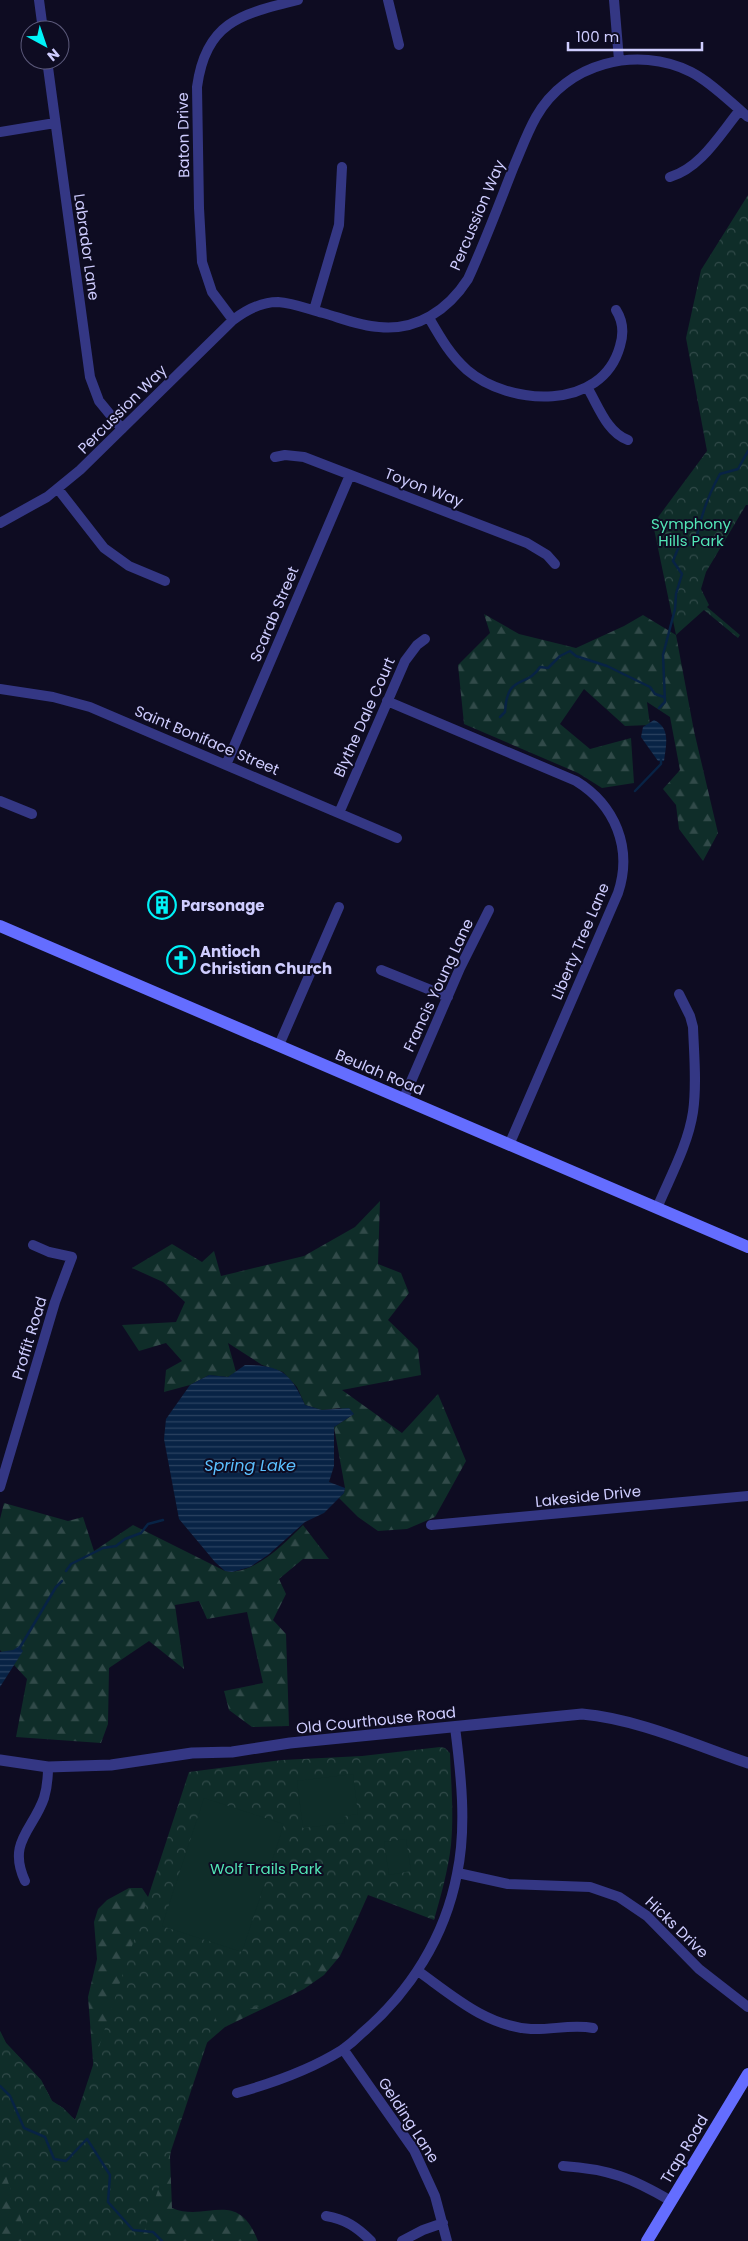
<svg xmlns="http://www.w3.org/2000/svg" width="748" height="2241" font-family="Poppins,sans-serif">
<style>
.forest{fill:url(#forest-firs)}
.park{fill:url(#park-crowns)}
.garden{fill:#0f2d29}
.water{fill:url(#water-rules)}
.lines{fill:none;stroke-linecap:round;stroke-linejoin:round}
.stream{stroke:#082345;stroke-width:2.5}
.minor{stroke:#343784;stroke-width:10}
.tertiary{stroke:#343784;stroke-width:11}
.secondary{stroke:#646dff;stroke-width:12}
.labels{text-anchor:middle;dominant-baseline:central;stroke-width:4;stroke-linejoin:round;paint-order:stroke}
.street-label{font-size:15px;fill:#cfcdff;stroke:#0e0c22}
.park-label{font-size:15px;fill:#52e6b6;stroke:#0e0c22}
.poi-label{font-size:15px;font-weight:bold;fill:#cfcdff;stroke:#0e0c22;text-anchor:start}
.water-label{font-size:16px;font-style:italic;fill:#5bc0ff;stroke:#0e0c22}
</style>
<defs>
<pattern id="forest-firs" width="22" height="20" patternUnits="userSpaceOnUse" patternTransform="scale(1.25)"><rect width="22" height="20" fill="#0f2d29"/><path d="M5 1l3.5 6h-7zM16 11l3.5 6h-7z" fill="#314a49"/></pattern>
<pattern id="park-crowns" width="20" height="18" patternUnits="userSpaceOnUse" patternTransform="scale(1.25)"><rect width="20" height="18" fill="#0f2d29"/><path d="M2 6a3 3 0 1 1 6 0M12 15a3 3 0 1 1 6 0" fill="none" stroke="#314a49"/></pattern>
<pattern id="water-rules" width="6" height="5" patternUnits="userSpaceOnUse" patternTransform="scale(1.25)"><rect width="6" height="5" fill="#082345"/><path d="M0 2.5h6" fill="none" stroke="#2b4261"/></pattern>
</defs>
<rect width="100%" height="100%" fill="#0e0c22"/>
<!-- forest -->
<path class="forest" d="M484,614L519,634L576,648L624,626L643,615L676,635L694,731L718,833L703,861L679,829L676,805L663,789L680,770L670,717L647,702L650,725L625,726L584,689L560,724L590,749L631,738L634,783L602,788L578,773L464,724L458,665L490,633Z
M380,1201L378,1264L401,1273L409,1293L388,1320L418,1349L421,1375L342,1390L402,1433L438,1394L466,1461L435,1517L407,1529L378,1531L358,1517L339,1498L344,1493L345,1488L334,1427L354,1414L340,1408L322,1410L305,1405L297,1387L283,1372L262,1365L228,1343L236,1372L228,1377L209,1375L190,1385L164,1392L166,1370L182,1361L166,1343L139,1351L122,1325L176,1322L185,1302L163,1282L132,1268L172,1244L202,1262L214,1251L221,1276L304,1256L355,1227Z
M4,1503L68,1521L83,1517L94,1551L133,1525L225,1571C253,1576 284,1544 303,1525L329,1559H303L279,1579L286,1594L273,1620L286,1634L289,1726L252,1727L229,1710L224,1691L263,1683L247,1612L207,1619L199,1601L175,1605L184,1669L149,1641L109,1668L108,1724L101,1743L16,1737L27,1679L0,1650V1519Z
M129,1888H142L156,1909L346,1897L356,1922L340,1956L324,1975L304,1989L225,2027L188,2059L176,2094L170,2157L172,2208C207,2223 237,2187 258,2241H0V2031L6,2043L41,2080L52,2101L63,2108L75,2120L94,2074L88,1997L97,1959L94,1922L98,1909L107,1900Z"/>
<!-- park -->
<path class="park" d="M748,195V505H746L706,572L701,589L709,605L707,607L740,635L738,638L704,610L676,635L653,524L707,451L686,338L701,270Z
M440,1747L445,1748L450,1753C451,1783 454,1814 451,1845C448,1871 441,1895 434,1920L368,1895L356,1922L337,1948L315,1971L289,1990L263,2005L233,2014L218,2010L141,2241H29L0,2159V2031L6,2043L41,2080L52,2101L63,2108L75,2120L189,1772L282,1760L362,1756Z"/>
<!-- garden -->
<path class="garden" d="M353,1774L358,1814L344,1816L345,1823L303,1828L297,1781Z
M204,1798L284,1824L242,1952L162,1926Z
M406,1839L411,1871L389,1875L384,1842Z"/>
<!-- water -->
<path class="water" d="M654,720C671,728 666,745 664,761H658L641,737L643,727Z
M245,1365C281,1365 291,1373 305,1405L322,1410L349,1408L354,1414L334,1427V1466L329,1482L345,1488L344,1493L324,1513L305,1522L268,1555L250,1567L232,1572L225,1571L215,1562L179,1519L164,1439L166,1419L190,1385L209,1375L228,1377Z
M19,1646L23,1651L0,1687V1652L13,1650Z"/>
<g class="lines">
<!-- stream -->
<path class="stream" d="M659,708L665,702L663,655L675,609L676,594L682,574L673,561L679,546L695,544C700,518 707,497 720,474L738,469L748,451
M500,717L505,712C507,673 526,689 540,667L548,668L560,656L570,651L576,656L607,666L650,687L655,694L664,697
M635,791L661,764V758
M66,1571L71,1564L103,1548L116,1546L125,1539L141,1533L148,1524L163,1520
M19,1649L56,1587L62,1581
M0,2086L10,2096L24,2128L45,2137L54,2159L66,2161L87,2139L110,2175L108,2202L133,2230L153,2232L162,2241"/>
<!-- minor -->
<path class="minor" d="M39,0L43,30
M388,0L399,45
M614,0L619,60
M47,60L90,377L99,401L122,429
M0,132L55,123
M670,177C701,168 720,134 740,110
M314,310L339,225L342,167
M429,318C440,337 450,355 467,370C509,406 602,412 620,346C624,333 623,321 616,310
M233,320L212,292L202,262L199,208L197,87C206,21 242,14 298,0
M587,387C598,405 607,433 628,440
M275,457L285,455L304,457L527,543L547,555L555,564
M58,489L104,548L129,566L165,581
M0,523L47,497L80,470L233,320C246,310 261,302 278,302C293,303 308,309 323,313C341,318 360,326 379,327C417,331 448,310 468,279C485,242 499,204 514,166C521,150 527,133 536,117C566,63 637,45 691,72C712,83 730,102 748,117
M0,689L53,697L90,707L397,838
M387,701L576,781C615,805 633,848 618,893L509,1145
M226,765L350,475
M0,801L32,814
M339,813L405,661L417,645L425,639
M381,970L448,997
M279,1045L339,907
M403,1100L460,968L489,910
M657,1208C670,1177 688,1145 693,1112C697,1084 694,1055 693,1027L690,1016L679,994
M0,1487L55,1302L72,1257L49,1252L33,1245
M431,1525L748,1496
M458,1873L508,1884L590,1887L619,1897L647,1916L699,1969L748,2007
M25,1881C7,1842 33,1830 44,1798C47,1788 48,1777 48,1767
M418,1971C453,1996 486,2026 531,2029C552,2030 572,2024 593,2028
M343,2049L414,2150L435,2196L447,2241
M237,2093C273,2083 310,2070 342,2050C349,2045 356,2039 362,2033C410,1992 445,1937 457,1874C467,1827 461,1774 455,1727
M563,2166C609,2169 632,2178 671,2201
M326,2216C345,2219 357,2227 371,2241
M402,2241L423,2230L443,2223"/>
<!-- tertiary -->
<path class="tertiary" d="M0,1760L48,1767L111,1765L192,1753L232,1752L290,1743L582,1714C638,1719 695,1745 748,1763"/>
<!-- secondary -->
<path class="secondary" d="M0,926L748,1247
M647,2241L748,2074"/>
</g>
<!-- icons -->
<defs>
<symbol id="building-ring" viewBox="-11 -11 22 22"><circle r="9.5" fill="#0e0c22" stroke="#00f3f8" stroke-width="1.5"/><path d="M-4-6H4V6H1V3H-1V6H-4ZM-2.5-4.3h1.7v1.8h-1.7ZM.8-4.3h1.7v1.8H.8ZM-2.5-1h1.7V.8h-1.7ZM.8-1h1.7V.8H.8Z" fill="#00f3f8"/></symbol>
<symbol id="church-ring" viewBox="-11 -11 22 22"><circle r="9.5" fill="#0e0c22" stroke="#00f3f8" stroke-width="1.5"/><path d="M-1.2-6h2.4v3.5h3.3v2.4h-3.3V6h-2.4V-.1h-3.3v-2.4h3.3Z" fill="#00f3f8"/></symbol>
</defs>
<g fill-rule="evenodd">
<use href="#building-ring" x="146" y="889" width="32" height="32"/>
<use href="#church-ring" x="165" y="944" width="32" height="32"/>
</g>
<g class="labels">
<!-- street labels -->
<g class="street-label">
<text transform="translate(183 135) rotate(-91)">Baton Drive</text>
<text transform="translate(477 215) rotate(-67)">Percussion Way</text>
<text transform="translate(87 247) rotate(82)">Labrador Lane</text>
<text transform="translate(122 409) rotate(-45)">Percussion Way</text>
<text transform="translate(424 487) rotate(21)">Toyon Way</text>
<text transform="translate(274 614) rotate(-67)">Scarab Street</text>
<text transform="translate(364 717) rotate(-66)">Blythe Dale Court</text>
<text transform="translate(207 740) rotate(23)">Saint Boniface Street</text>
<text transform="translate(580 941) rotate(-67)">Liberty Tree Lane</text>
<text transform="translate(438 985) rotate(-65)">Francis Young Lane</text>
<text transform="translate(380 1072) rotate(23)">Beulah Road</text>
<text transform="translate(29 1338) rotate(-73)">Proffit Road</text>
<text transform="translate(588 1496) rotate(-6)">Lakeside Drive</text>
<text transform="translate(376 1720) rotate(-6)">Old Courthouse Road</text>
<text transform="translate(677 1927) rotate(44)">Hicks Drive</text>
<text transform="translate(409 2120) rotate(57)">Gelding Lane</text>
<text transform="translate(684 2149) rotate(-59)">Trap Road</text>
</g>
<!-- park labels -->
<g class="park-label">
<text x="691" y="523">Symphony<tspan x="691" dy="17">Hills Park</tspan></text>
<text x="266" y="1868">Wolf Trails Park</text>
</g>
<!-- poi labels -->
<g class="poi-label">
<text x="181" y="905">Parsonage</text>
<text x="200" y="951">Antioch<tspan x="200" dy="17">Christian Church</tspan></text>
</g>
<!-- water labels -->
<g class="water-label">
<text x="250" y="1465">Spring Lake</text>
</g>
</g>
<!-- north arrow -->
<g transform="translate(45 45) rotate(140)"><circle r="24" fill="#0e0c22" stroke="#5b597a"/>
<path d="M0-4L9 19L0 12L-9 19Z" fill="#00f3f8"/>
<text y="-8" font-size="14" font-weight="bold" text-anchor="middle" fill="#cfcdff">N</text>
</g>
<!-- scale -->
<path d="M568 42v8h134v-8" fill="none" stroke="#cfcdff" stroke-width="2.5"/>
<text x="576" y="42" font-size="15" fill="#cfcdff" stroke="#0e0c22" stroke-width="4" paint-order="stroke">100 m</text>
</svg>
